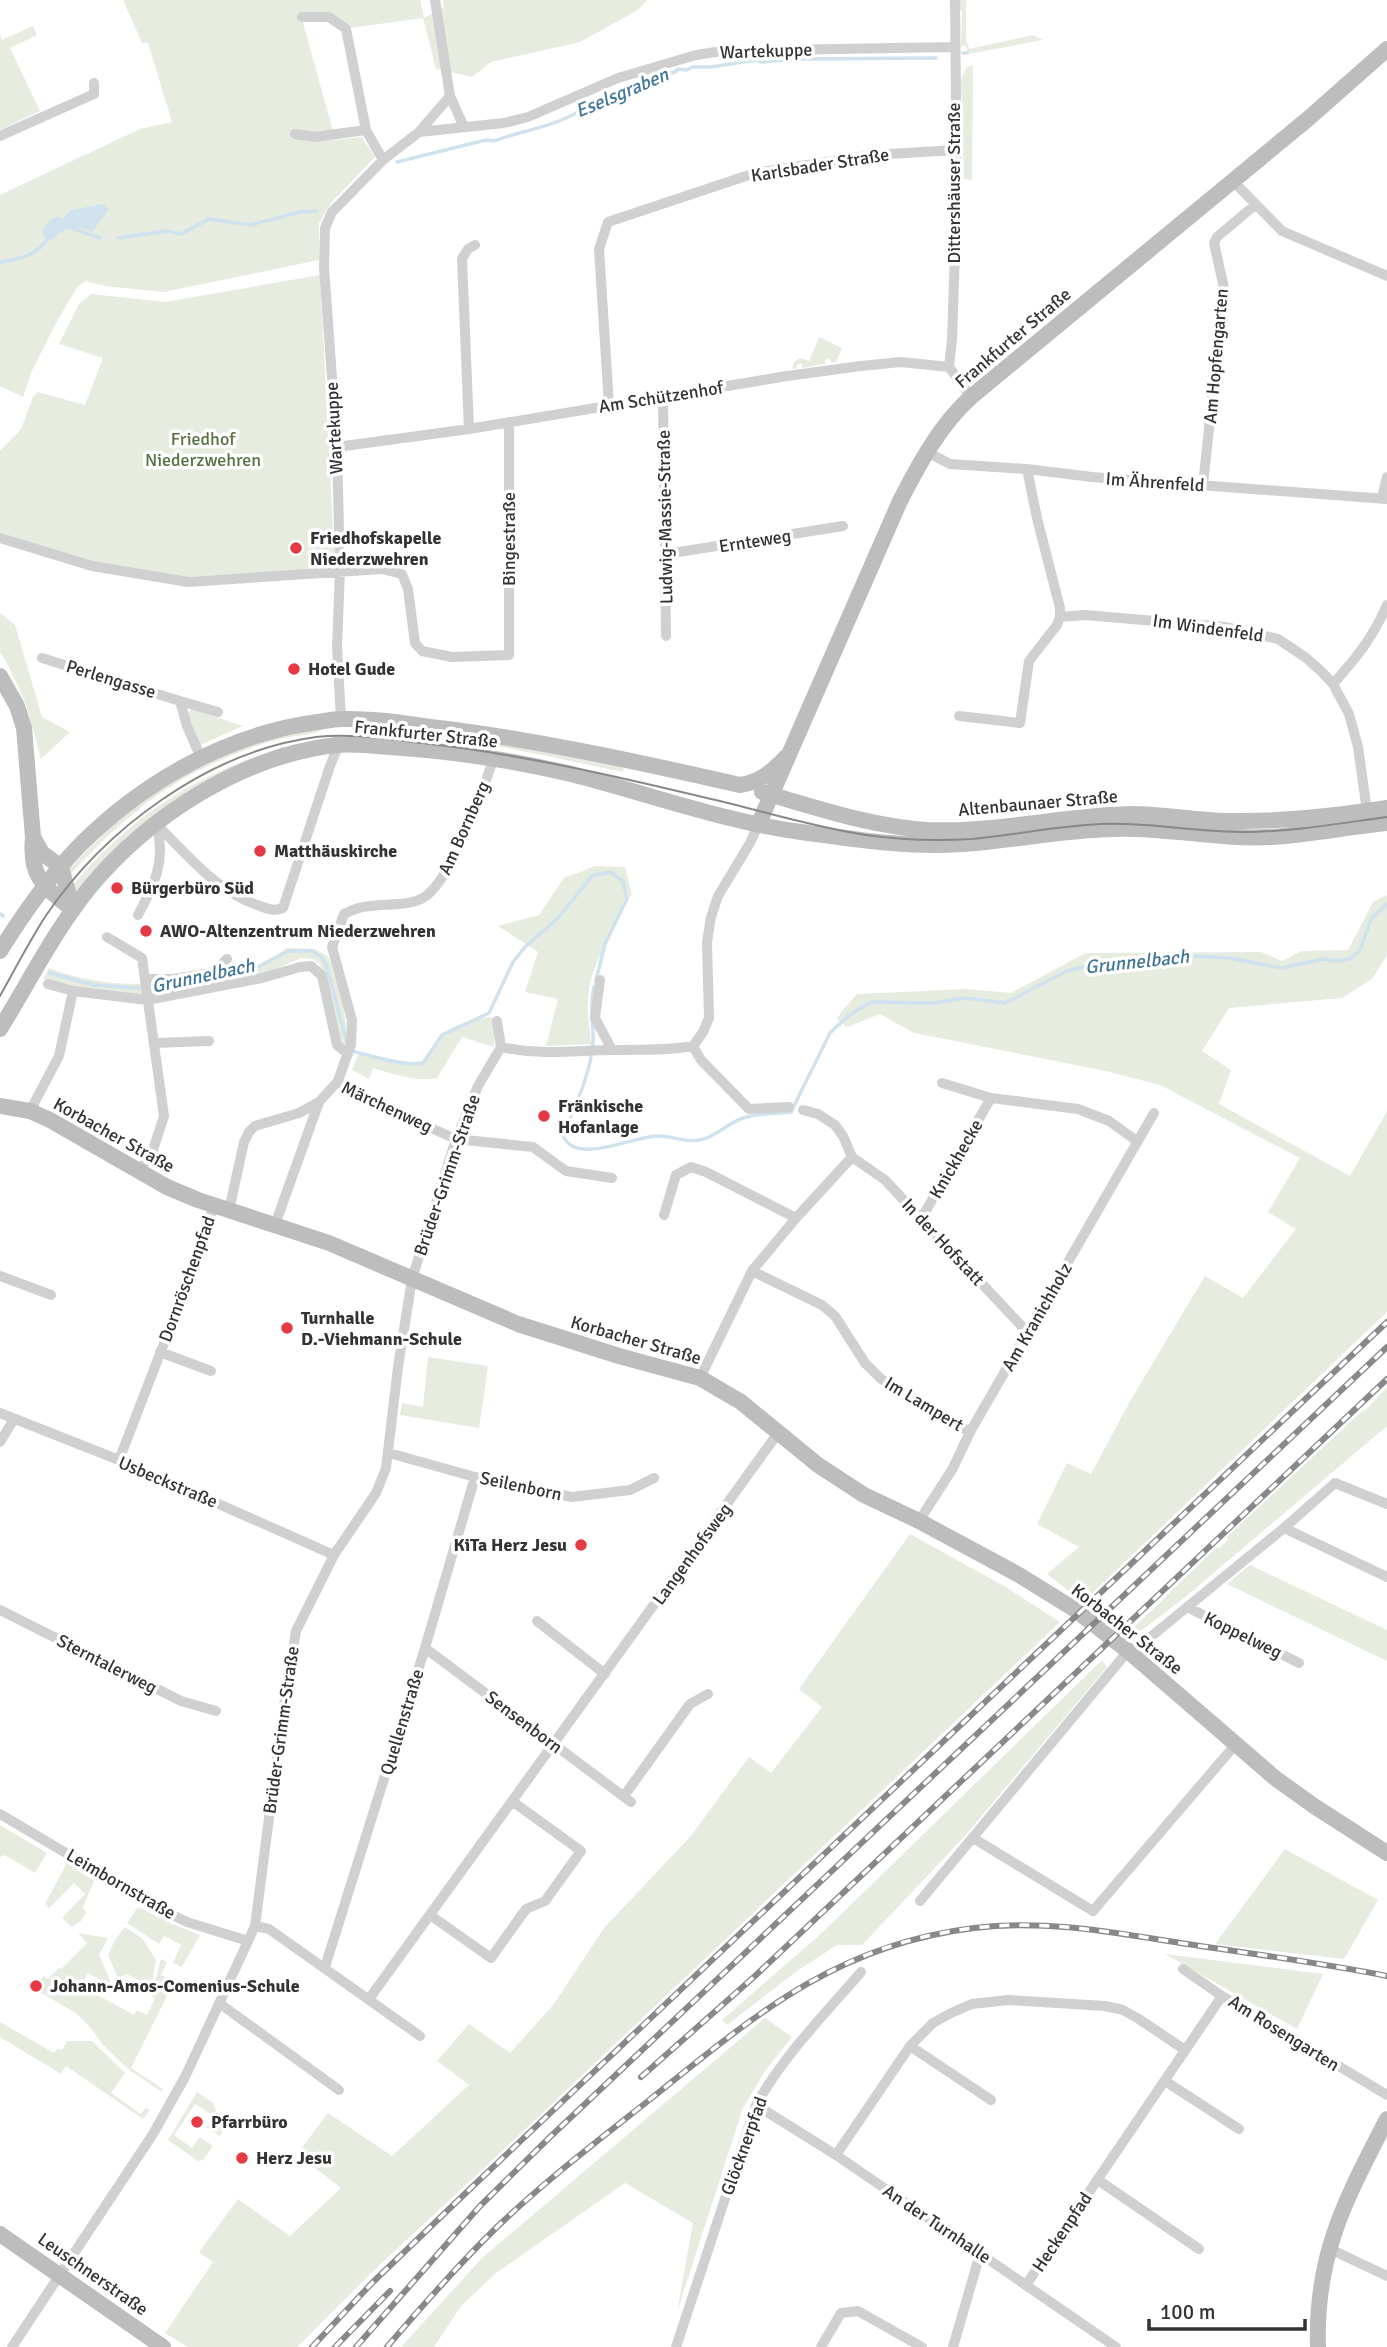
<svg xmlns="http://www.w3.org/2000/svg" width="1387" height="2347" font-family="Signika,sans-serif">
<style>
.green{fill:#e6ecdf}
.water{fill:#cfe2ee}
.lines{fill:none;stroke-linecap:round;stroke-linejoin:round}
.stream{stroke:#cfe2ee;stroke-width:3.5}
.street{stroke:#d0d0d0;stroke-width:10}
.secondary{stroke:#bdbdbd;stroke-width:16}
.tram{stroke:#888;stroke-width:2}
.rail-casing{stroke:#888;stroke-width:6}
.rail{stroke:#fff;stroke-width:3.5;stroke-dasharray:10;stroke-linecap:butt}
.poi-dot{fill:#e63946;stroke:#fff;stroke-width:2.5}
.labels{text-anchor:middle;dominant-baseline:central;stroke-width:7;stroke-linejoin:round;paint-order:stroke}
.street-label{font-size:18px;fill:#333;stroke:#fff}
.park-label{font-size:18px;fill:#56703f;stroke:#fff}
.poi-label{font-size:18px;font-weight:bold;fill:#333;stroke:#fff;text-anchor:start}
.water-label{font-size:19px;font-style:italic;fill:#3f7597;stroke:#fff}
</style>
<rect width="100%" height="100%" fill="#fff"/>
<!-- green -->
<path class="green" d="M123,0H420L424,18L444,7L443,0H647L638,10L580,42L491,62L472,77L436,69L423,18L350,28L329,13L300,12L333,131L332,140L362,137L375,157L332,202L319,223V260L164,292L105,286L86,281L77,287L54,327L31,373L23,397L0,386V195L140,129L172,122L148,43H142Z
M958,0H966V39L969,49L1033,35L1043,40L968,54L966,46H961L962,11L958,10Z
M33,26L37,35L10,48L40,111L0,130V36L2,40Z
M973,65L972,180L964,179L961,80L966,68Z
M320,275L335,568L186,577L96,563L0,534V451L21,429L33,397L38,392L85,405L103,358L59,344L79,304L91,294L165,302Z
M819,337L842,348L836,362L831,363L830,359L825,360V364L802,368V364H797V368L792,369L794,362L800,358L809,361Z
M0,613L15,625L42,717L70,732L41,759L26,704L7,663L0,652Z
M192,709L243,726L200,745L187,714Z
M324,728C317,735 300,735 289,737C261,743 234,754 208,766C154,791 110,831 70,875L67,871L121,816L178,777L251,743Z
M400,731L509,743L624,765L623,772L508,748L386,733Z
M286,746L277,753L227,773L80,890L75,891L72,886C133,814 196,774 286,746Z
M595,866L625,867L632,895C623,902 621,914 616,924C604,948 589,972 588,1000C587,1014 590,1030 591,1044L546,1046L558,999L525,992L538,952L498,926L539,915L564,878Z
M1387,895V955L1372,979L1342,998L1229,1008L1202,1051L1231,1070L1219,1104L1350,1176L1387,1111V1312L1083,1602L1047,1574L1079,1547L1037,1524L1067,1463L1091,1474L1129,1403L1205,1276L1243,1298L1296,1229L1268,1212L1300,1158L1160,1085L1106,1071L914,1033L880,1014L847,1027L837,1019L842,1011L857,994L967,989L1011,993L1086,953L1261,952L1282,961L1301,951L1348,950L1373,902Z
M287,948L314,949L328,956C338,985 348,1013 346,1044L343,1047L320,964L312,959L301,958L263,975L147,1000L87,990L43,979L49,968C106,992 186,986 244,970C260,966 273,957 287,948Z
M491,1017L495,1024L494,1047L462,1037L437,1078C416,1082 393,1074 373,1068L369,1079L352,1070L359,1053L417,1064C431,1059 432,1043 443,1034C455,1024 476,1019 491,1017Z
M428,1357L488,1366L479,1428L400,1415L402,1403L423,1407Z
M1387,1387V1426L1184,1598L1142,1630L1134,1633L1129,1632L1217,1547L1219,1548L1228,1540L1227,1537L1363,1410L1365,1411Z
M910,1534L1004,1586L1060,1622L498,2155L371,2273L297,2347H188L165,2333L213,2262L199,2252L238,2199L290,2236L341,2188L297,2154L328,2113L392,2156L469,2085L437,2061L469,2024L510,2053L554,2004L604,1928L690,1837L749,1757L771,1773L822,1707L799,1689Z
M1250,1565L1387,1630V1661L1227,1584Z
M1102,1660L1107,1667L964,1837L862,1945H837L797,1971L727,2025L722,2020L824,1931Z
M0,1825L47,1853L35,1873L5,1855L0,1857Z
M1285,1849L1378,1900L1344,1959L1215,1944Z
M67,1863L94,1881L83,1907L86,1912L81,1921L72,1927L62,1918L85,1894L74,1883L49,1908L45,1904Z
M138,1907L170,1923L200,1935L182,1967L173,1963L181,1945L164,1936L159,1944L127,1923Z
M125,1927L142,1938L156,1960L152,1983L148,1986L127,1974L118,1978L108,1955L115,1940Z
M78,1933L108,1938L99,1955L113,1987L88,1973L81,1986L134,2015L137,2010L147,2015L155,1998L151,1996L161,1959L167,1962L161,1975L174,1982L131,2068L163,2089L162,2092L128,2069L103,2045L91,2028L76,2013L33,1988L44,1976L48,1979L59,1968L61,1969L87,1943Z
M1165,1954L1323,1974L1297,2029Z
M765,2018L792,2037L765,2071L743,2108L677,2312L693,2223L625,2183L496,2273L461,2306L434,2347H401L482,2258Z
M0,2022L54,2053L57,2049L62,2050L67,2041H92L125,2073L111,2093L141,2114L146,2108L150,2110L143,2119L66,2066L61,2074L0,2037Z
M197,2092L213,2103L216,2111L231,2120L220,2136L206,2127L214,2116L195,2104L174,2135L192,2148L200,2137L213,2146L203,2160L198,2161L168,2140Z"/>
<!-- water -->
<path class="water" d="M104,204L109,209L92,232C78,225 63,226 53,240L47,239L43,235L42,230L50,220L56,217L63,219L71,210Z"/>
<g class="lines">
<!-- stream -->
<path class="stream" d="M963,53H967
M397,162L486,140L494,141C517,132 543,129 566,118C581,112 594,102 609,95C631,85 652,79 675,72L678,69L686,70L693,67H711L756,60L761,62L795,59L936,58
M68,227L100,238
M118,238L167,231L181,234L209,219L250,225L300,212L316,211
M0,262C20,259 37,256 48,238
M0,914L3,916
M49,973L94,985L151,989L250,971L288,951H312L321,957L326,964L347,1043
M594,987C589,1008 594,1022 593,1041C591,1074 575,1106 563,1135C574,1167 636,1135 658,1136C672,1136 686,1143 700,1140C716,1137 728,1123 743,1118C757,1113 776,1114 791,1112L830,1033L848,1016L871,1002L932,1003L965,998L1005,1003L1067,971L1103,962L1142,960L1166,963L1188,956L1211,957L1229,958L1282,968L1323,959L1336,961L1350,959L1360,950L1371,919L1387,904
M352,1049L355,1052C374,1056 404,1067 423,1063L442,1035L489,1013L513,962L525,947L558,918L592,876L610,872L623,881L627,899L605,944L596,980"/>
<!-- street -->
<path class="street" d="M302,17H329L346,29L366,130
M450,96L464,127
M419,132L504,123L528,117L618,78L696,55L722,51L954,47
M295,134L315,137L366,130L383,160
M0,136L94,94V83
M1233,181L1282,231L1387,276
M949,367L952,340L957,193L955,0
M663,397L666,636
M609,405L599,249L608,222L755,173L873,155L955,150
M469,429L462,259L468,249L475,245
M337,447L469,429L787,376L861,366L901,362L949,367L971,397
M927,452L950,464L1027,469L1092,477L1387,499
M1027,469L1037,518L1060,608V617L1085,615L1225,627L1278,639L1305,657L1322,672L1333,684L1349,714L1358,747L1367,811
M1203,485L1224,288L1214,243L1217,237L1255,205
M1382,498L1387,477
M0,538L92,566L188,582L382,569L402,574L408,589L415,643L422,651L452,657L509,655V422
M666,554L843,526
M42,658L180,701L187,726L201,758
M1333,684C1356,658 1373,638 1387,605
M180,701L218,712
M959,716L1020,723L1029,661L1057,625L1060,617
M341,719L337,646L340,571L337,447L324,267L325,228L332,212L383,160L419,132L450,96L435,0
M156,824C187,854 215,890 257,905C266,908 273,912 283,908L330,766L339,744
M138,915C154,885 166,862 157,827
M107,937L142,958L164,1116L153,1150L139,1171
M146,979H173L215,972L227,959
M600,980L595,1018L612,1050
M48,984L73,991
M155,1043L209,1041
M693,1046L701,1060L749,1109L789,1107
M501,1047C540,1056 577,1050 616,1050C642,1049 667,1051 693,1046L703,1032L709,1018L707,942L711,917L718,896L750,843L759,823
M338,1081L367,1100L456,1139L533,1147L566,1171L612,1178
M942,1083L991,1098
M803,1110L818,1114L835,1125L843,1136L852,1157L885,1180L1028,1333
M30,1111L59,1056L73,991L147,1000L262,978L300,967L311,966L322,976L337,1045L348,1054
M229,1210L244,1142L249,1132L255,1126L299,1113L319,1102L338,1081L351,1044L352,1020L332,947L344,914C349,912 354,909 359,908C379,902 404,908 423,898C450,883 483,790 493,760
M664,1215L676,1175L691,1167L706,1172L796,1218L752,1271L700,1378
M796,1218L852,1157
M277,1219L319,1102
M921,1219L991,1098L1078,1109L1109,1121L1137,1141
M752,1271L822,1305L835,1316L865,1363L881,1379L970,1432
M0,1276L51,1295
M160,1352L211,1371
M0,1413L119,1460L334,1555
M0,1442L14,1419
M389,1453L475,1477L572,1497L630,1490L654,1478
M119,1460L187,1284L214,1206
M919,1521L953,1468L970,1432L1154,1113
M1284,1528L1387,1577
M1187,1607L1299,1663
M0,1610L181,1701L216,1711
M537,1621L605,1674
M425,1648L631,1802
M624,1796L690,1704L708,1694
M0,1814L164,1911L187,1922L248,1941
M973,1838L1093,1911L1235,1745
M920,1901L1128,1651L1142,1644L1284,1528L1335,1483L1387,1504
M430,1915L491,1958L526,1909L545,1901L581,1851L512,1801
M255,1926L269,1929L420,2036
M325,1967L425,1648L475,1477
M1183,1969L1222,1996L1387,2095
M369,1999L778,1433
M219,2003L339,2090
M910,2046L991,2100
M1165,2081L1239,2129
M756,2105L836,2155L1116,2347
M836,2155L910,2046L933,2023L951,2013L972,2004L1008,2000L1105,2006L1123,2010L1139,2019L1185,2050
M1098,2180L1199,2249
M1328,2248L1387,2276
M1026,2285L1222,1996
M12,2347L153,2134L186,2075L255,1926L282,1718L296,1631L334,1555L376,1493L386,1468L398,1367L412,1279L456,1139L478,1086L501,1047L497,1021
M676,2347L756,2105C784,2055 824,2015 861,1972
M821,2347L841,2313L858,2311L922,2347
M953,2347L980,2254"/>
<!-- secondary -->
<path class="secondary" d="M0,676L17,706L24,728L33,837C29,878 44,886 73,910
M762,792C817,808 870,826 927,830C996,833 1065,815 1133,814C1165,814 1197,821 1229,821C1281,822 1335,816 1387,808
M759,823L900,501C919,464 940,425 971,397L1309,118L1387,49
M33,837L42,853L61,867L73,910
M0,951C23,914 50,876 80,845C142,783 224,736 311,723C321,722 332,719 342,719C377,718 413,725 448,729C547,742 643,763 740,785C760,782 773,771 786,757
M0,1029C29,982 55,930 90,887C150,815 242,756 336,745C354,743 372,746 390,747C450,751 512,760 571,774C646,793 725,822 801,832C854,839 907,848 961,844C1012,841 1062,830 1113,829C1166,827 1220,840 1273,837C1311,834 1349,827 1387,823
M0,1106L30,1111L50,1120L167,1187L198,1200L329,1243L518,1324L619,1356L700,1378L741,1402L818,1465L864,1495L919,1521L1019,1575L1074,1609L1128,1651L1275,1778L1314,1806L1387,1853
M0,2234L163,2347
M1318,2347C1315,2254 1346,2199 1387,2119"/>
<!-- tram -->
<path class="tram" d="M0,996C15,969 29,942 45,917C104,829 209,751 316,737C351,733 387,739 422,743C520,754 615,776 711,799C763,811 814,827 866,835C901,840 937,841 972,839C1015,835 1057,826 1100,824C1151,822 1201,833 1251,832C1297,831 1342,823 1387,817"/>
<defs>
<path id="rail" d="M641,2077L755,1976L1387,1379
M312,2347L372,2283L472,2187L1387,1322
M335,2347L390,2291
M356,2347L480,2206L550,2137L1387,1347
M387,2347C422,2306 458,2265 497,2227C544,2182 596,2142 648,2101C753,2017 834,1945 974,1928C1046,1919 1116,1933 1187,1944C1254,1954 1321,1963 1387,1976"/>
</defs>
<!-- rail casing -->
<use href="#rail" class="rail-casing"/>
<!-- rail -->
<use href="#rail" class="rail"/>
</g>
<!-- markers -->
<g class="poi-dot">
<circle cx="296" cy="548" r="7"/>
<circle cx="294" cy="669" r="7"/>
<circle cx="260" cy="851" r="7"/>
<circle cx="117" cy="888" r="7"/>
<circle cx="146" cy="931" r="7"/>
<circle cx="544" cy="1116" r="7"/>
<circle cx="287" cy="1328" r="7"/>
<circle cx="581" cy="1545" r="7"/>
<circle cx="36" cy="1986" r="7"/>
<circle cx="197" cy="2122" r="7"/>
<circle cx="242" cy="2158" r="7"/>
</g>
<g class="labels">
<!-- street labels -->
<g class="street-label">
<text transform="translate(766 51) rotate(-2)">Wartekuppe</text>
<text transform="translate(820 165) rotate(-9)">Karlsbader Straße</text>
<text transform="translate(954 183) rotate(-90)">Dittershäuser Straße</text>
<text transform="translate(1013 338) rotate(-40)">Frankfurter Straße</text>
<text transform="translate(1216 356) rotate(-85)">Am Hopfengarten</text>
<text transform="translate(661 397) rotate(-9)">Am Schützenhof</text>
<text transform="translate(334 428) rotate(-93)">Wartekuppe</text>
<text transform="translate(1155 482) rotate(4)">Im Ährenfeld</text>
<text transform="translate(665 517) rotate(-91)">Ludwig-Massie-Straße</text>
<text transform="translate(509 539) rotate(-90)">Bingestraße</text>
<text transform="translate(755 541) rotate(-9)">Ernteweg</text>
<text transform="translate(1208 628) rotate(8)">Im Windenfeld</text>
<text transform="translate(111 679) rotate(17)">Perlengasse</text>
<text transform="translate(426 734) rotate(6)">Frankfurter Straße</text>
<text transform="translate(1038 803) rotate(-5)">Altenbaunaer Straße</text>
<text transform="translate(464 828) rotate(-66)">Am Bornberg</text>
<text transform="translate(387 1107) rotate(25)">Märchenweg</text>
<text transform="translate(114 1135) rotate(29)">Korbacher Straße</text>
<text transform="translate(956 1159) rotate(-60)">Knickhecke</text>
<text transform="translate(447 1175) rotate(-71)">Brüder-Grimm-Straße</text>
<text transform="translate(943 1242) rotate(47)">In der Hofstatt</text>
<text transform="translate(187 1279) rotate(-70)">Dornröschenpfad</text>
<text transform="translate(1037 1317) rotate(-60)">Am Kranichholz</text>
<text transform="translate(636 1340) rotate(16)">Korbacher Straße</text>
<text transform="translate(924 1404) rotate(31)">Im Lampert</text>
<text transform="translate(168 1482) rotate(23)">Usbeckstraße</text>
<text transform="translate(521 1486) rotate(12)">Seilenborn</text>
<text transform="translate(692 1554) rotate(-54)">Langenhofsweg</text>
<text transform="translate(1127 1629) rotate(38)">Korbacher Straße</text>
<text transform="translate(1243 1635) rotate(26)">Koppelweg</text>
<text transform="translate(107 1664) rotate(27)">Sterntalerweg</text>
<text transform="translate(402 1722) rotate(-73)">Quellenstraße</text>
<text transform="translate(524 1722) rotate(37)">Sensenborn</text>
<text transform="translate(281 1730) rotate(-82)">Brüder-Grimm-Straße</text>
<text transform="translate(121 1884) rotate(30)">Leimbornstraße</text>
<text transform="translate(1284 2033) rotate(32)">Am Rosengarten</text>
<text transform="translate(744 2146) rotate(-70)">Glöcknerpfad</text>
<text transform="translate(937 2224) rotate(34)">An der Turnhalle</text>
<text transform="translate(1062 2232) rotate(-56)">Heckenpfad</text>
<text transform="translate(93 2274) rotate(35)">Leuschnerstraße</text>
</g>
<!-- park labels -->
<g class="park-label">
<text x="203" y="439">Friedhof<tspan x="203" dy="21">Niederzwehren</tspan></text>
</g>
<!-- poi labels -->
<g class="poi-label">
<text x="310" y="538">Friedhofskapelle<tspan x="310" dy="21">Niederzwehren</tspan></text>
<text x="308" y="669">Hotel Gude</text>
<text x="274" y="851">Matthäuskirche</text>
<text x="131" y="888">Bürgerbüro Süd</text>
<text x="160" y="931">AWO-Altenzentrum Niederzwehren</text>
<text x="558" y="1106">Fränkische<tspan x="558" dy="21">Hofanlage</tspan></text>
<text x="301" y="1318">Turnhalle<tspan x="301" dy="21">D.-Viehmann-Schule</tspan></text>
<text x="567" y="1545" text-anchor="end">KiTa Herz Jesu</text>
<text x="50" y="1986">Johann-Amos-Comenius-Schule</text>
<text x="211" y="2122">Pfarrbüro</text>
<text x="256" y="2158">Herz Jesu</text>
</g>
<!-- water labels -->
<g class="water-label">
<text transform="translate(622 93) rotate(-23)">Eselsgraben</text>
<text transform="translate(1137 962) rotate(-6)">Grunnelbach</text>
<text transform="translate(203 976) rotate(-12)">Grunnelbach</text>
</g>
</g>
<!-- scale -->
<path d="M1149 2319v10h156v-10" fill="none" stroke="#333333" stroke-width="3.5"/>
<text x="1160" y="2319" font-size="21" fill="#333333" stroke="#ffffff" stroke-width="5" paint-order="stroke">100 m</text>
</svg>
